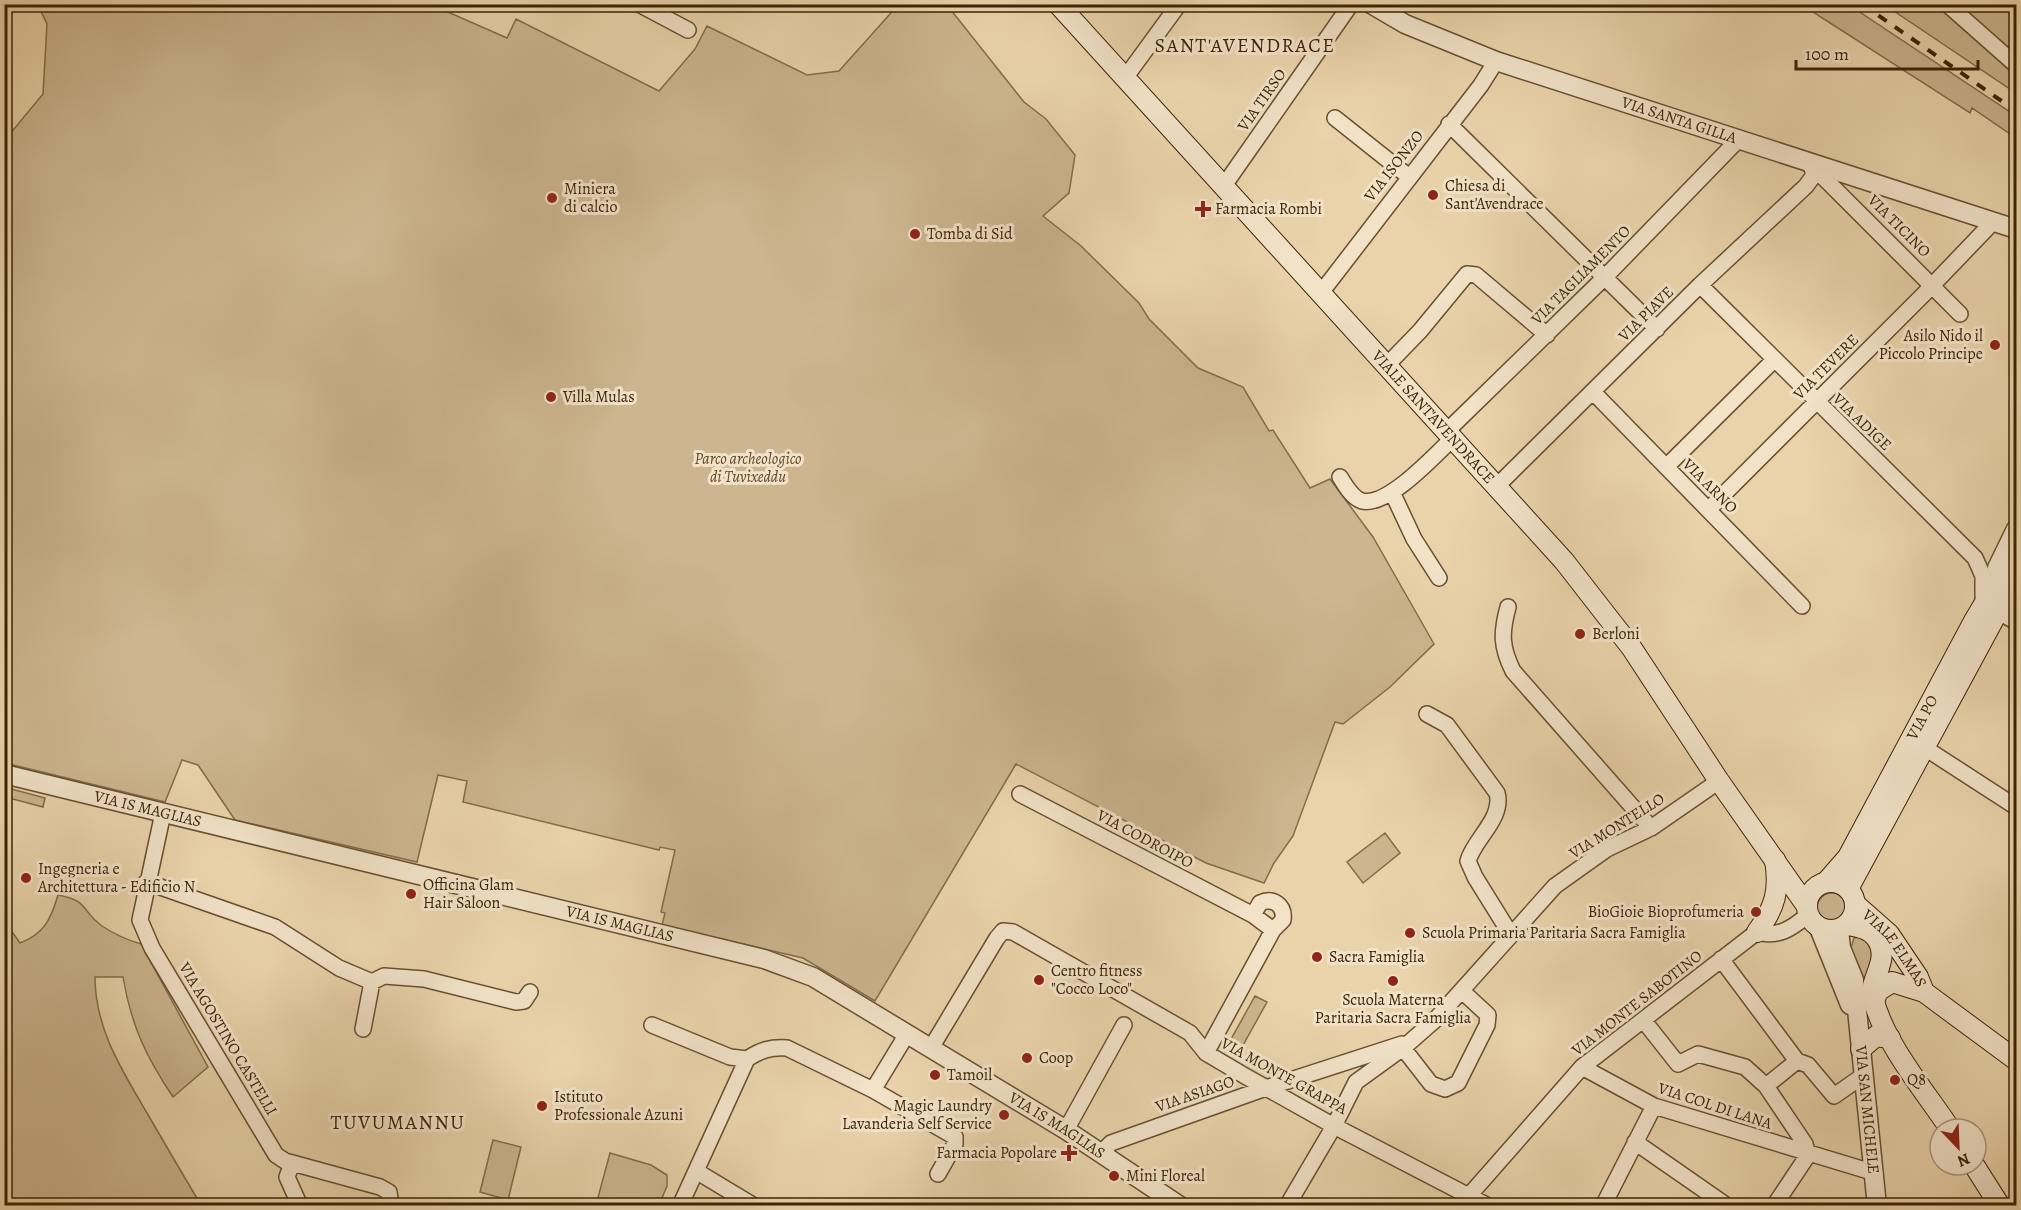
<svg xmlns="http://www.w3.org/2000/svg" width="2021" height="1210" font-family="Alegreya,serif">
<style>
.green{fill:#ccb58f;stroke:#846c4a;stroke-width:1.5}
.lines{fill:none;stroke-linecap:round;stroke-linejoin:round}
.minor-casing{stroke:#68502f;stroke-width:18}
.tertiary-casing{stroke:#68502f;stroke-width:21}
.secondary-casing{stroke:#3c2406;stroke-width:22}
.minor{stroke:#f1e2c8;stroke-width:15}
.tertiary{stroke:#f1e2c8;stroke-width:18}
.secondary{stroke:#f1e2c8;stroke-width:20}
.rail{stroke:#3c2406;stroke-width:4;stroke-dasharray:10 10;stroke-linecap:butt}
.poi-dot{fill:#8f2418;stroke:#f1e2c8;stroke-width:2}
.labels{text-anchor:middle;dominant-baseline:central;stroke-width:6;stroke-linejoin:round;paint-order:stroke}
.street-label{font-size:16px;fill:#3c2406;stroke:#f1e2c8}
.poi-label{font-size:16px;fill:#3c2406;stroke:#f1e2c8;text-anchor:start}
.park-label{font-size:16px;font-style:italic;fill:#604828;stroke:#f1e2c8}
.quarter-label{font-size:20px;letter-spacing:1.5px;fill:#3c2406;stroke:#f1e2c8}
</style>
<rect width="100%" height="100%" fill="#ead3ab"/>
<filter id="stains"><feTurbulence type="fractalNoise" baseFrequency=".00333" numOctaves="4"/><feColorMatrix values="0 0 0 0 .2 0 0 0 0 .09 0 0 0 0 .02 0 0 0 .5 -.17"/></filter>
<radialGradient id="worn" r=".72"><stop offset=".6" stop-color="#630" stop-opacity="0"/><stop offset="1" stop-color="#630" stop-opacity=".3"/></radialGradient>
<!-- green -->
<path class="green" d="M38,5H432L507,38L516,19L659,91L695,49L707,26L807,75L839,71L898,5H947L1024,102L1046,119L1075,155L1069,193L1043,216L1081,246L1139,303L1149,319L1198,368L1243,387L1269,431L1273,430L1310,488L1330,479L1373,537L1434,644L1390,687L1343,724L1335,722L1293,836L1274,863L1264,883L1206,863L1016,764L875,1001L803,958L662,925L665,913L661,912L675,850L660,847L659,850L463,802L467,781L438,775L417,862L235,820L198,765L182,760L165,802L5,763L4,345L9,340L4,337V141L43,94L47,24Z
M1802,5H1849L2016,116V138L1972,108L1970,113Z
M1885,5H1937L2016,76V93Z
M1958,5H2016V57Z
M4,787L45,798L43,807L5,797Z
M1385,833L1400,853L1363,883L1347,862Z
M1817 908a15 15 0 1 1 30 0a15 15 0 1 1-30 0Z
M58,895C90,901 80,910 102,926C114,934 127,940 141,944L208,1067L173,1097C146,1057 131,1025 123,977H95C95,1029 122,1070 147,1113C165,1144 183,1175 201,1205H5V922L20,943C44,934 51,919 58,895Z
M1861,936L1874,947L1866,989L1859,966L1850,951L1854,938Z
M1255,996L1267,1002L1242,1047L1230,1041Z
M493,1140L521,1147L508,1200L480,1192Z
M610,1153L651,1165L667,1175V1186L659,1205H596Z"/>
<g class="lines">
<defs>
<path id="minor" d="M639,4L688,30
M1947,4L2016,65
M1125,78L1179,4
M1335,118L1408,176
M1449,124L1657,329
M1811,165L1960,314
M1223,187L1351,4
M1700,285L1975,558L1983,576V598
M1320,294L1481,85L1496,61
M1387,365L1420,331L1467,274L1476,275L1547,335
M1593,392L1802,606
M1447,431L1605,277L1738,140
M1666,467L1774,360
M1340,477C1345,485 1352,498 1362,501C1388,507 1435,455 1453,438
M1497,486L1700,285L1806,186L1814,175L1811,165
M1392,492L1414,539L1439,578
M1708,510L1924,294L1993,222
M1508,607C1501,633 1501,647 1513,671L1651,828
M1427,714L1447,725L1497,793C1504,818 1474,839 1468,861L1475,877L1511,935
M1925,748L2016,807
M1020,794L1253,915L1273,930L1206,1053
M163,813L140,920L152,948L276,1155L285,1161L380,1187L389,1192L391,1206
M146,882L275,927L339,968L372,982L384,976L424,979L516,1002L524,1001L530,992
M1253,915L1260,903C1273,897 1285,905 1283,920L1273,930
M1721,959L1797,1061L1808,1065L1834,1096L1864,1075
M1644,1021L1678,1064L1698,1054L1745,1067L1766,1086L1805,1144L1808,1155L1774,1206
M652,1025L730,1057L747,1059C761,1050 770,1047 787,1048L873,1090L955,1137V1144L938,1174
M363,1029L372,982
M931,1048L997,938L1003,931L1013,932L1190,1033L1206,1053L1245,1076L1334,1126L1488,1206
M1403,1048L1431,1084L1445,1089L1458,1083L1487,1025L1488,1015L1462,991
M1582,1067L1654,1106L1875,1173
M1766,1086L1797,1061
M873,1090L907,1034
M1066,1130L1124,1025
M1635,1142L1727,1206
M1101,1153L1111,1143L1266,1088L1402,1044
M292,1163L287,1177L300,1206
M696,1171L754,1206
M680,1206L747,1059
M1287,1206L1334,1126L1356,1082L1403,1048L1435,1020L1555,886L1607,849L1651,828L1719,781
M1460,1206L1582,1067L1757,932C1779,938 1792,928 1808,915
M1603,1206L1654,1106"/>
<g id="tertiary">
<path id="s1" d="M1371,4L1405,24L1496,61L2016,229"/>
<path d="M1997,568L2016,529"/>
<path d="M1998,610L2016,620"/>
<path id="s2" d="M4,774L764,959L813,977L1066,1130L1180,1206"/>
<path d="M1819,928L1850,1005"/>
<path id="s3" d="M1839,930L1841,948L1854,980L1877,1206"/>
</g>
<g id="secondary">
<path id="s4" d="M1058,4L1564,561L1631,647L1719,781L1806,905"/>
<path id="s5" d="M1827,881L1848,857L1974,621L2016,551"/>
<circle cx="1831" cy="906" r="24"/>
<path d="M1848,889L2016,578"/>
<path id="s6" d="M1855,904L1889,934L1918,977L1924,992L2016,1060"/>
<path d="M1847,925C1862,927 1874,930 1880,945C1887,964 1869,980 1873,998C1884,1043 1925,1091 1950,1129"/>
<path d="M1757,932C1775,908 1780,890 1775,860"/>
<path d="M1874,1001L1878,991L1892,982L1924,992"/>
<path d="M1861,1049L1876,1036L1890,1038"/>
<path d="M1974,1165L2000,1206"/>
</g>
</defs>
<!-- minor casing -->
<use href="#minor" class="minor-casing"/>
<!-- tertiary casing -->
<use href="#tertiary" class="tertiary-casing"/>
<!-- secondary casing -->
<use href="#secondary" class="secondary-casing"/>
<!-- minor -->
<use href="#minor" class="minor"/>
<!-- tertiary -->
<use href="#tertiary" class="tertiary"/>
<!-- secondary -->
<use href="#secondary" class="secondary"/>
<!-- rail -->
<path class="rail" d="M1862,4L2016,111"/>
</g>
<!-- markers -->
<g class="poi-dot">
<circle cx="1433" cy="195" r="6"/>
<circle cx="552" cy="198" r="6"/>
<path d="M1200 200h6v6h6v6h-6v6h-6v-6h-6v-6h6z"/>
<circle cx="915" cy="234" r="6"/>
<circle cx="1995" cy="345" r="6"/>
<circle cx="551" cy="397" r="6"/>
<circle cx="1580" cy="634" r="6"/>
<circle cx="26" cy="878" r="6"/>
<circle cx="411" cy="894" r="6"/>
<circle cx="1756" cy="912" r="6"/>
<circle cx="1410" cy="933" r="6"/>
<circle cx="1317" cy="957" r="6"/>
<circle cx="1039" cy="980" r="6"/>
<circle cx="1393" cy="981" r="6"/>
<circle cx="1027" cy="1058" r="6"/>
<circle cx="935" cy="1075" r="6"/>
<circle cx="1895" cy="1080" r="6"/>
<circle cx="542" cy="1106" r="6"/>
<circle cx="1004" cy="1115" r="6"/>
<path d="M1066 1144h6v6h6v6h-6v6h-6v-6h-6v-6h6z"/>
<circle cx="1114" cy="1176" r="6"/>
</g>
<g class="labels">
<!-- street labels -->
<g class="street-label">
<text transform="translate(1262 100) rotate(-55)">VIA TIRSO</text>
<text stroke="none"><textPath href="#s1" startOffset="330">VIA SANTA GILLA</textPath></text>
<text transform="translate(1394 166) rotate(-52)">VIA ISONZO</text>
<text transform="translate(1899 226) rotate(45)">VIA TICINO</text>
<text transform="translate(1581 275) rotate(-45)">VIA TAGLIAMENTO</text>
<text transform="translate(1646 314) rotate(-45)">VIA PIAVE</text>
<text transform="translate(1826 367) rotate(-45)">VIA TEVERE</text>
<text stroke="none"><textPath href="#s4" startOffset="558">VIALE SANT'AVENDRACE</textPath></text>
<text transform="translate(1862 422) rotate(44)">VIA ADIGE</text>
<text transform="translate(1710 486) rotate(45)">VIA ARNO</text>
<text stroke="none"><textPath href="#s5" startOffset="190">VIA PO</textPath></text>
<text stroke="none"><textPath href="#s2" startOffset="148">VIA IS MAGLIAS</textPath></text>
<text transform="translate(1617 826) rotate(-32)">VIA MONTELLO</text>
<text transform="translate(1145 839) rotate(28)">VIA CODROIPO</text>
<text stroke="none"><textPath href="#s2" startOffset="634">VIA IS MAGLIAS</textPath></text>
<text stroke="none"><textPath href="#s6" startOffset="60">VIALE ELMAS</textPath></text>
<text transform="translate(1637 1003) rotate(-38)">VIA MONTE SABOTINO</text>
<text transform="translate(228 1039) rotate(59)">VIA AGOSTINO CASTELLI</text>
<text transform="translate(1284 1076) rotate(29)">VIA MONTE GRAPPA</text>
<text transform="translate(1195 1094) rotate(-19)">VIA ASIAGO</text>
<text transform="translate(1715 1106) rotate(18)">VIA COL DI LANA</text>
<text stroke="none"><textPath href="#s3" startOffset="183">VIA SAN MICHELE</textPath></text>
<text stroke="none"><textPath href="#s2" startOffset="1120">VIA IS MAGLIAS</textPath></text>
</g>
<!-- poi labels -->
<g class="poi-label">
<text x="1445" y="186">Chiesa di<tspan x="1445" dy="18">Sant'Avendrace</tspan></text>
<text x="564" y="189">Miniera<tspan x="564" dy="18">di calcio</tspan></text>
<text x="1215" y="209">Farmacia Rombi</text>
<text x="927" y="234">Tomba di Sid</text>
<text x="1983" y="336" text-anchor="end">Asilo Nido il<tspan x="1983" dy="18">Piccolo Principe</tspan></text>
<text x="563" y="397">Villa Mulas</text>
<text x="1592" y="634">Berloni</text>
<text x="38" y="869">Ingegneria e<tspan x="38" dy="18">Architettura - Edificio N</tspan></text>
<text x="423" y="885">Officina Glam<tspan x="423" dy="18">Hair Saloon</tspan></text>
<text x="1744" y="912" text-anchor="end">BioGioie Bioprofumeria</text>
<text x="1422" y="933">Scuola Primaria Paritaria Sacra Famiglia</text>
<text x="1329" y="957">Sacra Famiglia</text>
<text x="1051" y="971">Centro fitness<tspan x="1051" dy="18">"Cocco Loco"</tspan></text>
<text x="1393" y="1000" text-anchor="middle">Scuola Materna<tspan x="1393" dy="18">Paritaria Sacra Famiglia</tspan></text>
<text x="1039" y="1058">Coop</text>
<text x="947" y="1075">Tamoil</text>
<text x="1907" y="1080">Q8</text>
<text x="554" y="1097">Istituto<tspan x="554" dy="18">Professionale Azuni</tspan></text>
<text x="992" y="1106" text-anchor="end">Magic Laundry<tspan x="992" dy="18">Lavanderia Self Service</tspan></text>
<text x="1057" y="1153" text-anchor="end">Farmacia Popolare</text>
<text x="1126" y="1176">Mini Floreal</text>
</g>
<!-- park labels -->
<g class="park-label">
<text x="748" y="459">Parco archeologico<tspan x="748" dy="18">di Tuvixeddu</tspan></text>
</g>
<!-- quarter labels -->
<g class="quarter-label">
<text x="1245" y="45">SANT'AVENDRACE</text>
<text x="398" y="1122">TUVUMANNU</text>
</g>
</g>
<!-- margin -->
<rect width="2021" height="1210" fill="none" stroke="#ead3ab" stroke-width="24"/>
<rect x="6" y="6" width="2009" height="1198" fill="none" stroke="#3c2406" stroke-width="3"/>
<rect x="12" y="12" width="1997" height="1186" fill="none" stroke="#3c2406" stroke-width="1.5"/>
<!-- north arrow -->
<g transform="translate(1958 1147) rotate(157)"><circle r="28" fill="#f1e2c8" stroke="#a9967a" stroke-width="1.5"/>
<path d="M0-4.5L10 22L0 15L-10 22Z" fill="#8f2418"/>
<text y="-9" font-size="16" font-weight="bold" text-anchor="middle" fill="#3c2406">N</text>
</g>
<!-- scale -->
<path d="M1796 60v9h182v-9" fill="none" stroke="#3c2406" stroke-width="3"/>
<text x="1805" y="60" font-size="18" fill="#3c2406" stroke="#f1e2c8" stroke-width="4.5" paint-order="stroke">100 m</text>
<rect width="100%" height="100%" filter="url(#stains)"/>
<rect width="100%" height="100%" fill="url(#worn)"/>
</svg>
